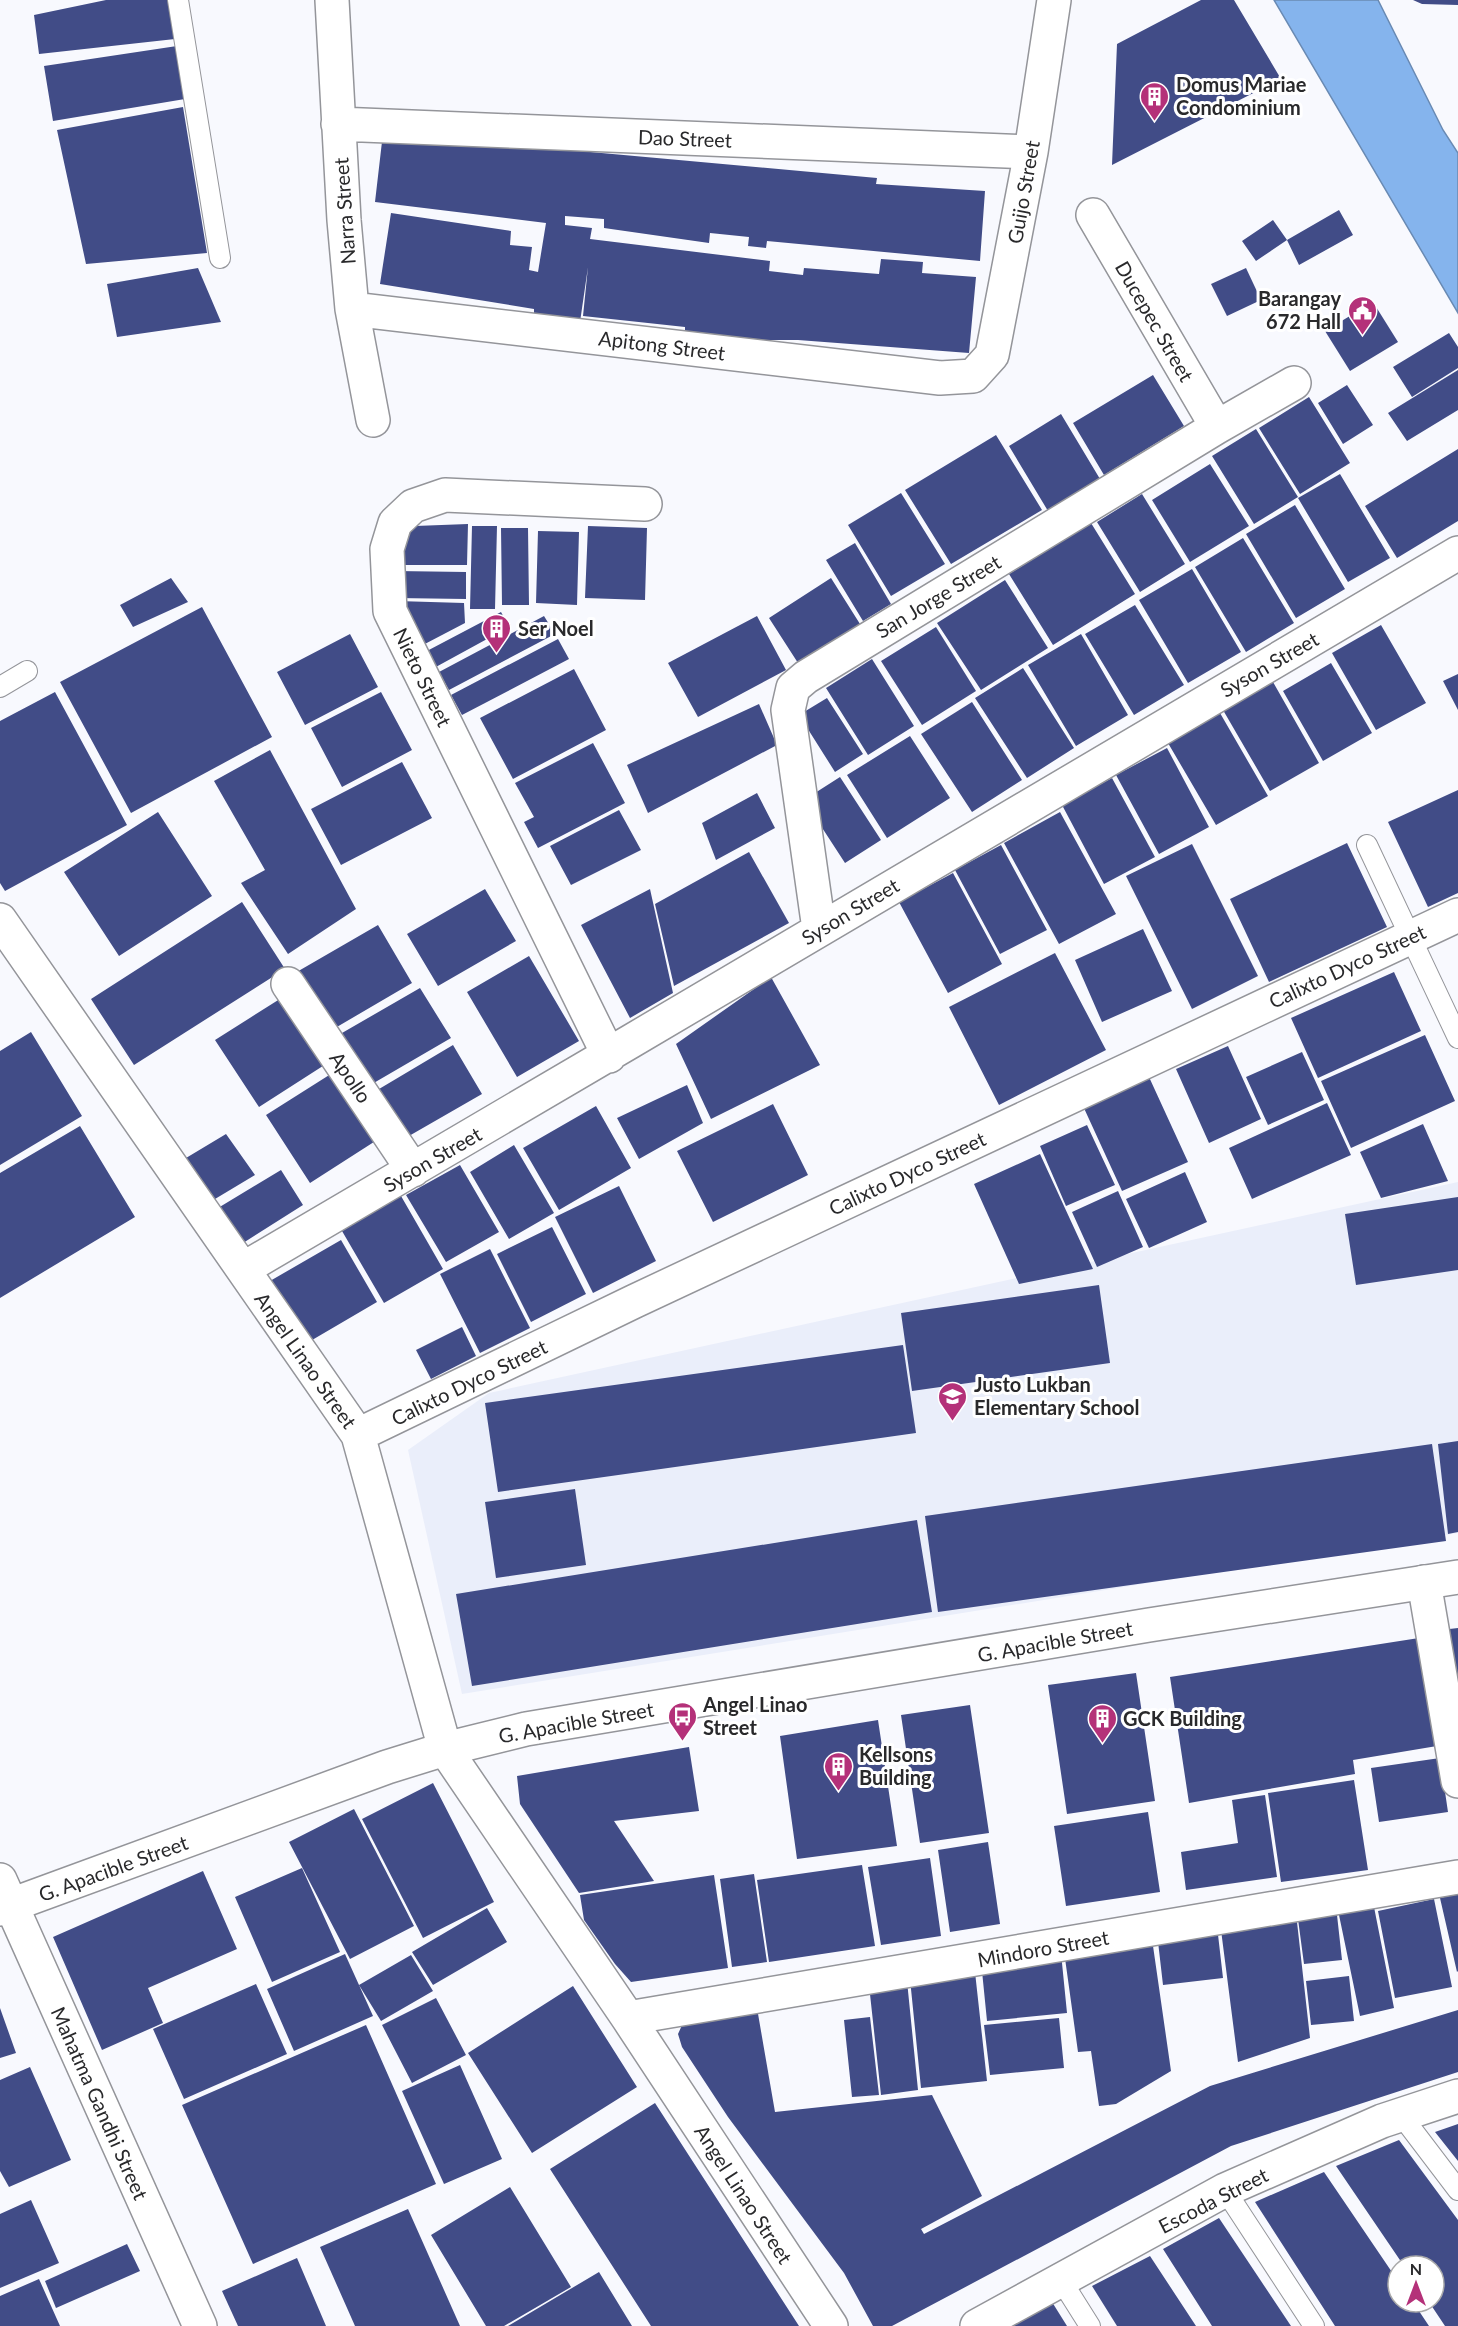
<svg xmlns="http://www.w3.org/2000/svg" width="1458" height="2326" font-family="Lato,sans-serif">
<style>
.built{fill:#eaeefa}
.water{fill:#85b4ed;stroke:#698ab3;stroke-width:1.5}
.building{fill:#414c87}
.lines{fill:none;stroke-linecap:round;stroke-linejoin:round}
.lane-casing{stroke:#94959a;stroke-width:22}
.street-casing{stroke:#94959a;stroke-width:36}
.secondary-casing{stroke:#94959a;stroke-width:36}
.lane{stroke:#fff;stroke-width:20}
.street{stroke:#fff;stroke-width:33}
.secondary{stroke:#fff;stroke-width:33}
.labels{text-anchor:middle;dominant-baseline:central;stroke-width:6;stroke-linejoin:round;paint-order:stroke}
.poi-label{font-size:20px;font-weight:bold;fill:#29292b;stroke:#fff;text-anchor:start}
.street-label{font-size:20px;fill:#29292b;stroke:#fff}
</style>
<rect width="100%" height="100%" fill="#f8f9fe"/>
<!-- built -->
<path class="built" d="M1458,1182V1533L462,1694L408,1450L489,1393Z"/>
<!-- water -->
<path class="water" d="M1274,0H1378L1443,130L1458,153V313Z"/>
<!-- building -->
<path class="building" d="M106,0H169L175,39L39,54L34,15Z
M1201,0H1234L1281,79L1112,165L1117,44Z
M1413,0H1458V5L1422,4Z
M177,46L185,99L53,121L44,66Z
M183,107L207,253L86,264L57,130Z
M383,133L877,178L876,184L985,191L980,261L767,241L766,248L748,246L749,237L710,233L709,243L604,228V219L565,216V225L592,228L590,239L770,261L769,271L803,275L804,268L879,274L881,259L923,262L922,273L976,277L969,353L798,340H762L685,332V327L583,316L588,267L580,322L534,316V309L380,284L391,213L511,231L510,245L532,247L529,270L538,272L546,223L375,202Z
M1339,210L1353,235L1299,265L1287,240Z
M1273,220L1287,240L1256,261L1242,241Z
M198,268L221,322L117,337L107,284Z
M1246,268L1261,300L1227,316L1211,284Z
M1373,302L1398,342L1350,371L1325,331Z
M1449,333L1458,347V368L1412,397L1393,367Z
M1458,370V410L1407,441L1388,413Z
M1153,375L1184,426L1104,475L1073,423Z
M1347,385L1373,425L1343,444L1318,403Z
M1309,397L1350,463L1300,494L1259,428Z
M1061,414L1100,479L1048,511L1009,446Z
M1256,429L1298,497L1254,524L1212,456Z
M996,435L1042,510L951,564L905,490Z
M1458,449V521L1397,558L1365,506Z
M1210,464L1249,526L1190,562L1152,500Z
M1340,474L1390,558L1348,582L1298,498Z
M901,493L945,564L891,596L848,525Z
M1142,494L1185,564L1140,592L1097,522Z
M1295,505L1345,589L1296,618L1246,534Z
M1091,523L1135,594L1053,645L1009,574Z
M468,524L467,565H396V541L415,526Z
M472,526H497L495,609H470Z
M588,526L647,528L645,600L585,598Z
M501,528H528L529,605H502Z
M538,531L579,532L577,605L536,603Z
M1243,538L1294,623L1246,652L1195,567Z
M855,543L891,604L863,621L826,560Z
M1192,569L1241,652L1188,683L1139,600Z
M396,571L466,572V599L396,598Z
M171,578L188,602L133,627L120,605Z
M831,578L860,624L798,663L769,618Z
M1005,580L1048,648L981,690L937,623Z
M397,601L464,603L465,623L421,646Z
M1135,605L1184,685L1134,715L1085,634Z
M202,607L272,737L131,813L60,682Z
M501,612L509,627L434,668L425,652Z
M544,616L555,634L449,690L439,672Z
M757,616L786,670L698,717L668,663Z
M1381,625L1426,703L1376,730L1332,653Z
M936,627L976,691L922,725L881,661Z
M350,634L378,687L305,725L277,672Z
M1081,634L1128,715L1076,746L1028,665Z
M558,639L569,659L462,715L451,695Z
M872,659L914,726L868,755L826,688Z
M1331,663L1372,733L1323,761L1283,691Z
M1023,668L1074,748L1027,778L975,698Z
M574,669L606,730L513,779L480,718Z
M1458,674V710L1443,681Z
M1273,682L1319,763L1270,791L1223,710Z
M55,692L127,825L5,891L0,883V721Z
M381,692L412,750L342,787L311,728Z
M827,698L863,754L835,772L799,715Z
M972,702L1022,780L972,812L921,734Z
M759,704L777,745L648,813L627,765Z
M1220,713L1268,796L1216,825L1168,743Z
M910,736L950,798L887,838L847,775Z
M593,743L625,803L538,848L524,822L534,817L515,783Z
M1167,748L1209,827L1159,854L1116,775Z
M270,750L356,909L288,954L241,883L265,870L214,781Z
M402,762L432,818L341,865L311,809Z
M840,777L881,840L845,863L804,800Z
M1112,778L1155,857L1104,884L1062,805Z
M1458,790V893L1428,907L1388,822Z
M757,793L775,828L716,860L702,823Z
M619,810L641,850L571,885L550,846Z
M158,812L212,896L119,956L64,872Z
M1060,812L1116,914L1059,944L1004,843Z
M1347,843L1387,927L1269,982L1230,899Z
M1192,844L1258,976L1192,1009L1126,876Z
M1001,845L1047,930L1000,954L955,870Z
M749,852L789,923L674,986L655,904Z
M953,873L1002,964L948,993L899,902Z
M485,889L516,941L438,986L407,934Z
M650,889L673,993L630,1018L581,925Z
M242,902L285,969L134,1065L91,999Z
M378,925L412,983L330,1031L295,973Z
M1143,929L1172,991L1102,1022L1075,960Z
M1055,953L1106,1050L999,1105L949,1007Z
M529,956L579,1041L517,1077L467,992Z
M1394,972L1421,1031L1318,1078L1291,1018Z
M771,977L820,1065L711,1119L676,1044Z
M420,988L451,1038L372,1084L342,1033Z
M283,997L326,1064L259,1107L215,1040Z
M31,1032L82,1116L0,1165V1051Z
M1425,1035L1455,1101L1351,1148L1321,1081Z
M453,1045L482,1094L402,1140L374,1092Z
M1228,1046L1261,1119L1209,1143L1176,1069Z
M1302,1052L1324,1100L1268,1125L1246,1077Z
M334,1072L377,1140L310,1183L266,1115Z
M1149,1077L1188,1162L1122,1191L1083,1106Z
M687,1085L703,1123L639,1159L617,1118Z
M1327,1103L1351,1155L1252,1199L1229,1148Z
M773,1104L808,1175L713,1222L677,1151Z
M596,1106L631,1168L559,1210L523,1148Z
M1423,1124L1448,1181L1381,1198L1360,1152Z
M1087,1125L1115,1185L1066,1206L1040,1146Z
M80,1126L135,1217L0,1298V1173Z
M226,1134L255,1175L210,1202L181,1161Z
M514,1145L554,1213L509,1239L470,1172Z
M1040,1154L1093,1269L1019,1284L974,1184Z
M460,1165L499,1232L446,1262L406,1195Z
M281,1170L303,1205L240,1245L218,1208Z
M1185,1172L1207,1222L1149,1248L1126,1199Z
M619,1186L656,1261L593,1293L555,1217Z
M1118,1191L1143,1247L1097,1267L1072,1212Z
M401,1196L443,1269L384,1303L342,1231Z
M1458,1197V1270L1356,1285L1345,1214Z
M552,1227L586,1294L531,1322L497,1254Z
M341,1240L377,1302L307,1343L270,1281Z
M490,1249L530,1328L480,1353L440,1274Z
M1099,1285L1110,1363L912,1391L901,1313Z
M462,1327L476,1356L431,1379L416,1350Z
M903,1345L916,1433L498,1492L485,1403Z
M1458,1441V1532L1448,1534L1438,1444Z
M1432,1444L1446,1541L938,1612L925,1516Z
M575,1489L586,1565L496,1578L485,1502Z
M917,1520L932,1612L472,1686L456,1594Z
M1458,1628V1735L1441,1630Z
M1419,1638L1437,1746L1353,1760L1355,1774L1189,1803L1170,1677Z
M1136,1673L1155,1801L1067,1814L1048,1685Z
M970,1705L989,1833L920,1843L901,1715Z
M878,1720L897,1846L797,1859L780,1736Z
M689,1747L699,1811L614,1821L654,1881L579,1893L520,1804L517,1776Z
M1440,1758L1448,1812L1379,1822L1371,1768Z
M1354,1780L1368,1870L1281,1882L1268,1793Z
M433,1783L494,1902L423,1938L362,1819Z
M1265,1795L1277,1877L1186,1890L1181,1852L1238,1843L1232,1800Z
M354,1809L414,1926L350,1959L289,1842Z
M1148,1812L1160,1892L1066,1906L1054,1826Z
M988,1842L1000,1924L950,1932L938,1850Z
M930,1858L941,1936L881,1945L868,1867Z
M862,1865L875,1946L769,1962L757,1880Z
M302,1868L340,1952L272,1982L235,1897Z
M203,1871L237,1949L148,1988L163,2023L102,2050L53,1937Z
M754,1874L767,1962L732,1967L720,1879Z
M714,1875L728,1968L631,1982L615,1964L584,1920L580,1895Z
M1458,1894V1971L1457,1972L1440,1898Z
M1434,1899L1452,1987L1395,1998L1378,1911Z
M1374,1907L1394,2008L1360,2016L1339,1915Z
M487,1908L507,1942L433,1985L412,1952Z
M1337,1915L1342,1960L1304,1964L1298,1919Z
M1297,1922L1310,2038L1238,2062L1221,1930Z
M1217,1926L1223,1978L1163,1985L1157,1933Z
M1152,1939L1171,2071L1116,2104L1099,2106L1091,2051L1078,2052L1064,1951Z
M1061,1953L1067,2013L987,2021L981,1961Z
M345,1954L373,2016L294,2051L267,1989Z
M411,1955L433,1991L381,2021L359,1985Z
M975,1972L987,2081L921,2088L910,1979Z
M1349,1976L1354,2021L1311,2025L1306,1981Z
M907,1981L918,2090L881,2095L869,1985Z
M256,1984L287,2054L184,2099L153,2029Z
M573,1986L637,2087L532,2153L468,2053Z
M436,1998L466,2055L412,2083L382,2025Z
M0,2008L16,2053L0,2058Z
M757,2008L775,2112L932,2095L982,2196L921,2229L924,2234L1210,2086L1458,2010V2072L1231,2146L892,2326H873L844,2273L728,2117L682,2047L678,2034L683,2023Z
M870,2017L879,2095L852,2097L844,2020Z
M1059,2018L1064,2068L990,2075L984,2025Z
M366,2025L436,2184L253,2264L182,2105Z
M460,2065L502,2159L444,2184L402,2091Z
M30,2067L71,2160L9,2187L0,2171V2080Z
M655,2103L799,2326H651L550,2169Z
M1458,2124V2161L1435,2132Z
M1399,2140L1458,2220V2326H1445L1429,2302H1434V2266H1404L1336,2166Z
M1324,2172L1398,2281V2302H1413L1429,2326H1335L1255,2202Z
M510,2187L571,2287L504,2326H486L431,2235Z
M31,2200L59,2263L0,2288V2214Z
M408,2209L460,2326H355L320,2247Z
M1219,2218L1291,2326H1212L1163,2249Z
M127,2244L140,2271L56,2308L45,2281Z
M1150,2256L1196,2326H1117L1092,2286Z
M297,2258L326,2326H238L222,2291Z
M599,2272L632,2326H508Z
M39,2279L60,2326H0V2296Z
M1052,2302L1067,2326H1011Z"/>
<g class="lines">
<defs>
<path id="lane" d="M178,0L220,258
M0,687L27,671
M1367,845L1458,1038
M1401,2115L1458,2190
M1225,2190L1314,2326
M1061,2280L1090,2326"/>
<path id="street" d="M332,0L344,220L352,309L373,420
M338,124L1031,152
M1093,215L1217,427
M352,309L940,378L973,376L992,355L1031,152L1054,0
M0,920L358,1435L445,1749L628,2018L831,2326
M819,929L788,710L793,688L806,677L1217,427L1294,383
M288,984L413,1170
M609,1056L390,611L387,549L395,523L413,506L445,495L645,504
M243,1269C649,1032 1053,791 1458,553
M358,1435L635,1301L1458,915
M1424,1582L1458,1781
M0,1880L200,2326
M628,2018L1458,1877
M977,2326L1225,2190L1382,2121L1458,2096"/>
<path id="secondary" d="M0,1909L387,1767L445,1749L526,1729L1149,1625L1458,1577"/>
</defs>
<!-- lane casing -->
<use href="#lane" class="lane-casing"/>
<!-- street casing -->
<use href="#street" class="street-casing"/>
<!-- secondary casing -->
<use href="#secondary" class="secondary-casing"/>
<!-- lane -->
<use href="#lane" class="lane"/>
<!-- street -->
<use href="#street" class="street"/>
<!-- secondary -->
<use href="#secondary" class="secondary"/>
</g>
<!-- icons -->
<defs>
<symbol id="building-pin" viewBox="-11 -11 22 30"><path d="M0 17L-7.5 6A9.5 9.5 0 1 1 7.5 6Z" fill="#b43179" stroke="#fff"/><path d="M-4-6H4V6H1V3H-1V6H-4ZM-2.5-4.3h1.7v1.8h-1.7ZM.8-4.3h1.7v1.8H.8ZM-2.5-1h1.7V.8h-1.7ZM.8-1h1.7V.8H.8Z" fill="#fff"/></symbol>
<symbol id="civic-pin" viewBox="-11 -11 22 30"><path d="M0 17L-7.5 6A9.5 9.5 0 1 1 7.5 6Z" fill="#b43179" stroke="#fff"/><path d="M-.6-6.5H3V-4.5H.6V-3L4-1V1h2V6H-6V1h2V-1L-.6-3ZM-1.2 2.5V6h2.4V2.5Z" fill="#fff"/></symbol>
<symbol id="school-pin" viewBox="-11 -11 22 30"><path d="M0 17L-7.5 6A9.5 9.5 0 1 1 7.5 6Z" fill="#b43179" stroke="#fff"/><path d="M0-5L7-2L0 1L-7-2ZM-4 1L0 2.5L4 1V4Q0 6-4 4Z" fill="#fff"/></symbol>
<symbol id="bus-pin" viewBox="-11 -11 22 30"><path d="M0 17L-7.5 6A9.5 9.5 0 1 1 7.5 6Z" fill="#b43179" stroke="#fff"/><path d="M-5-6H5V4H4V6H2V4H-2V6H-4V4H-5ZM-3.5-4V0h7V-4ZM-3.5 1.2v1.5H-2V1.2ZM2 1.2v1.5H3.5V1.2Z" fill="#fff"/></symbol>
</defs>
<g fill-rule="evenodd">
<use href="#building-pin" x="1138" y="80" width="33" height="45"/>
<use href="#civic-pin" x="1346" y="294" width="33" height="45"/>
<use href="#building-pin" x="480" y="612" width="33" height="45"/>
<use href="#school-pin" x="936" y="1380" width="33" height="45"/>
<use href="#bus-pin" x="666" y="1700" width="33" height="45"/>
<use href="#building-pin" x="1086" y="1702" width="33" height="45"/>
<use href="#building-pin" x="822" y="1750" width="33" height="45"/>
</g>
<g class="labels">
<!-- poi labels -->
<g class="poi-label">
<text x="1176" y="84">Domus Mariae<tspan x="1176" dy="23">Condominium</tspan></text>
<text x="1341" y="298" text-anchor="end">Barangay<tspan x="1341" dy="23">672 Hall</tspan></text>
<text x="518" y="628">Ser Noel</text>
<text x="974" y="1384">Justo Lukban<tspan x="974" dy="23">Elementary School</tspan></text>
<text x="703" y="1704">Angel Linao<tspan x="703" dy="23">Street</tspan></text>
<text x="1123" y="1718">GCK Building</text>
<text x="859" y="1754">Kellsons<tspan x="859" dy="23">Building</tspan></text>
</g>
<!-- street labels -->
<g class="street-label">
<text transform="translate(685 138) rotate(2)">Dao Street</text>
<text transform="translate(1023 192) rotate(-80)">Guijo Street</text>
<text transform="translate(344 211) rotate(-94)">Narra Street</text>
<text transform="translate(1155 321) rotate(60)">Ducepec Street</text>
<text transform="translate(662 345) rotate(7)">Apitong Street</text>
<text transform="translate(938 596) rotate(-31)">San Jorge Street</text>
<text transform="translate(1269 664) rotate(-30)">Syson Street</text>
<text transform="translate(423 677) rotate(64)">Nieto Street</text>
<text transform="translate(850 911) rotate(-31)">Syson Street</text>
<text transform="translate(1347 966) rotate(-25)">Calixto Dyco Street</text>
<text transform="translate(351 1077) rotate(56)">Apollo</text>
<text transform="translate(432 1159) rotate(-30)">Syson Street</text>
<text transform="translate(907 1173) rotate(-25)">Calixto Dyco Street</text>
<text transform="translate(306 1360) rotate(55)">Angel Linao Street</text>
<text transform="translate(469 1382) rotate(-26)">Calixto Dyco Street</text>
<text transform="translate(1055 1641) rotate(-10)">G. Apacible Street</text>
<text transform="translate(576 1722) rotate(-10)">G. Apacible Street</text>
<text transform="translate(113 1868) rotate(-20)">G. Apacible Street</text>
<text transform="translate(1043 1948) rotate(-10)">Mindoro Street</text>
<text transform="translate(100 2103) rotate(66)">Mahatma Gandhi Street</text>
<text transform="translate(744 2194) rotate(57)">Angel Linao Street</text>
<text transform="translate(1213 2200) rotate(-27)">Escoda Street</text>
</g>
</g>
<!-- north arrow -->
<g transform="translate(1416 2284)"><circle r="28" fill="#ffffff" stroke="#a9a9aa" stroke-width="1.5"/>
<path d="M0-4.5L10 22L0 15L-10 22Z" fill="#b43179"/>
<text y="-9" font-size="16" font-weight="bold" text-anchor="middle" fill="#29292b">N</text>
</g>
</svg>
